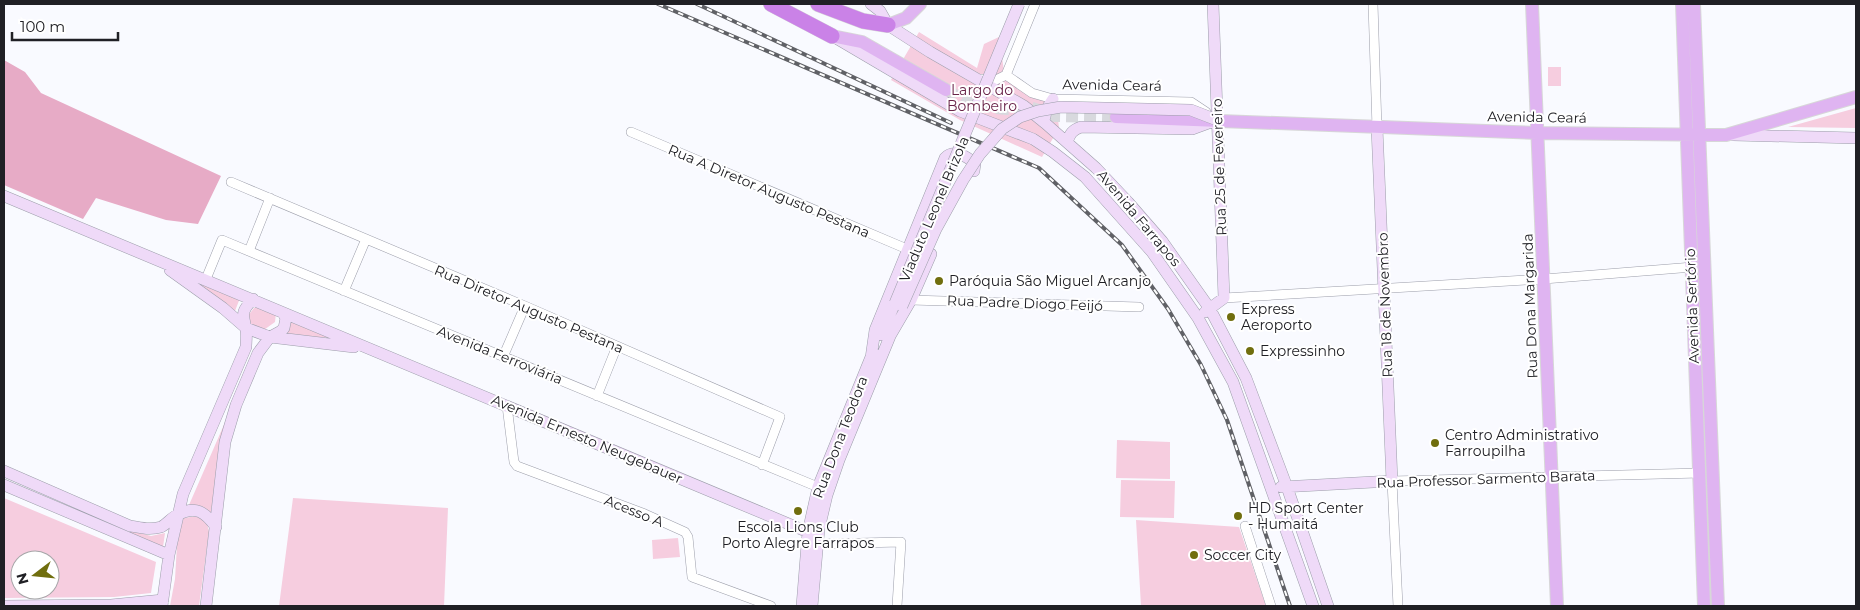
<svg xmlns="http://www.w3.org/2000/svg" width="1860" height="610" font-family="Montserrat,sans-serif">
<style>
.green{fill:#f6cddf;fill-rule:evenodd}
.forest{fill:#e7abc6}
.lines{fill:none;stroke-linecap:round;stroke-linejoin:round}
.primary-tunnel{stroke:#d8d9de;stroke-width:12;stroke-dasharray:12 6;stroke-linecap:butt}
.street-casing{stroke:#9c9eaa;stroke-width:10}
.secondary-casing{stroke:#9c9eaa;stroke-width:12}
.primary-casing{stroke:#d7d7d8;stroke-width:14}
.highway-casing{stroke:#d7d7d8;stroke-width:16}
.street{stroke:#fff;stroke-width:9}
.secondary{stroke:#efdaf8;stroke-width:11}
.primary{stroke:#dfb4f1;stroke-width:12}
.highway{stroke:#ca82e7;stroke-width:15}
.rail-casing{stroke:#606166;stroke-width:4}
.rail{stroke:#fff;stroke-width:2;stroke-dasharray:5.5;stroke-linecap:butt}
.secondary-bridge-casing{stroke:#9c9eaa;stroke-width:12;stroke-linecap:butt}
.secondary-bridge{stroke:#efdaf8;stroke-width:11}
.poi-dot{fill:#706e0e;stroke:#fff;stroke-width:2}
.labels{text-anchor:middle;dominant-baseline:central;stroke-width:4;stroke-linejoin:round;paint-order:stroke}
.street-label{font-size:14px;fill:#202025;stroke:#fff}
.park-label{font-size:14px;fill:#692449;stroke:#fff}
.poi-label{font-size:14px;fill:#202025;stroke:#fff;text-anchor:start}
</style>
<rect width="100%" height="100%" fill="#f9faff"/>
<!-- green -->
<path class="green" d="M919,32L977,68L984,44L999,37L1005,78C1023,94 1031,99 1056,102L1059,128L1042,157L960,120L891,80Z
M1548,67H1561V86H1548Z
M1856,108V128L1788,127Z
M193,280L240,298L235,311Z
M261,306L276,313L275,322L261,332L250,327L247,317L254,308Z
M290,318L332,338L280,335Z
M226,420L221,438L211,513C204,507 199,505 189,505Z
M1117,440L1170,442V479L1116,478Z
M1121,480L1175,481L1174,518L1120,517Z
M4,498L156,562L151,593L114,597L4,598ZM20,560H50V590H20Z
M293,498L448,508L444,606H279Z
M197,516L207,523L209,532L199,606H170L175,579L178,528L184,518Z
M1136,520L1239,527L1266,606H1141Z
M104,523L151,536L165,533L163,547Z
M678,538L680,557L653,559L652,540Z"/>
<!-- forest -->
<path class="forest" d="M4,60L25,72L41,93L221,176L198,224L166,220L96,198L83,219L4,185Z"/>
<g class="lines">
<!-- primary-tunnel -->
<path class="primary-tunnel" d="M946,90L969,103L987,107L1007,109L1027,106L1055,116L1116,117"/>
<defs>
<path id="street" d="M1373,4L1377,128
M1006,75L1032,93L1053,99L1191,102L1206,112
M982,79L996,80L1006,75L1035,4
M631,132L907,249
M231,182L525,306L780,417L762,465
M249,251L270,198
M206,279L222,240L818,487
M344,291L366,239
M1224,298L1544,279L1693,267
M911,300L1139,307
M503,357L525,306
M597,396L617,346
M507,406L514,462L517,466L645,514L685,532L688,537L692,577L771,606
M1245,526L1271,606
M813,547L818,544L901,542L897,606
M1398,606L1392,481L1700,473"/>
<path id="secondary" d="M871,4L880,11L888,25L930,52L1024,106L1045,123L1096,168L1128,202L1162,241L1210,309L1246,378L1287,487L1328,606
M836,38L960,111L1033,139L1053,152L1085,177L1152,252L1198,318L1233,382L1313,606
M1045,117L1046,110L1053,99
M1733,135L1856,138
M1067,142C1070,134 1072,130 1081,127L1192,129L1211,122
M4,196L808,532L819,529
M170,270L223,308L246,328L270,337L354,347
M1205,312L1224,298L1213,4
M881,335L895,303
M890,336L911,300L931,254
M871,358L875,330L945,158C954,148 968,157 975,164L974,171
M4,471L130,526C141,528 151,530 161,527C167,524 171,518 177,515C196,505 205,512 216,527
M4,485L169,555
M1281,487L1392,481L1377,128
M4,606L111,605L163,600
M162,606L169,555L183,494L246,347C246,342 247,336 246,330C244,314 239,314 253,299
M206,606L225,442L236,405L258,353L270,337L281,331L284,328L286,318L283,313
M802,606L808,532L818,487L873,352
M812,606L819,529L827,495L839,460L893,329"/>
<path id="primary" d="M1532,4L1557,606
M1682,4L1704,606
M1694,4L1718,606
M888,25L906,18L920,4
M832,36L862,42L946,90
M1116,117L1538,133L1726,135L1856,97"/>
<path id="highway" d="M771,4L832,36
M818,4L863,21L888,25"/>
</defs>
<!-- street casing -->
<use href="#street" class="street-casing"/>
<!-- secondary casing -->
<use href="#secondary" class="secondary-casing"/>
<!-- primary casing -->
<use href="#primary" class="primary-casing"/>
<!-- highway casing -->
<use href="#highway" class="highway-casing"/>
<!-- street -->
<use href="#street" class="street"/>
<!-- secondary -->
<use href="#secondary" class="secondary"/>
<!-- primary -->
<use href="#primary" class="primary"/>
<!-- highway -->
<use href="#highway" class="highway"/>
<defs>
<path id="rail" d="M658,4L1039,168L1122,245L1168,309L1201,365L1227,420L1290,606
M697,4L951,123"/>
</defs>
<!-- rail casing -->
<use href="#rail" class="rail-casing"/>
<!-- rail -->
<use href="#rail" class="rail"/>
<defs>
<path id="secondary-bridge" d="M895,303L1019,4
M902,306L936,229L963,180L980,154L1002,129L1020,117L1038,111L1061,107L1191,110L1217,120"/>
</defs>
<!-- secondary-bridge casing -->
<use href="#secondary-bridge" class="secondary-bridge-casing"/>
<!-- secondary-bridge -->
<use href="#secondary-bridge" class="secondary-bridge"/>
</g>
<!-- markers -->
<g class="poi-dot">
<circle cx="939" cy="281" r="5"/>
<circle cx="1231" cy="317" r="5"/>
<circle cx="1250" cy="351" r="5"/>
<circle cx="1435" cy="443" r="5"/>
<circle cx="798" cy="511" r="5"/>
<circle cx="1238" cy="516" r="5"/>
<circle cx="1194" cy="555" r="5"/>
</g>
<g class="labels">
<!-- street labels -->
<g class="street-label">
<text transform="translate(1112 85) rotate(1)">Avenida Ceará</text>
<text transform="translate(1537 117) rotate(1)">Avenida Ceará</text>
<text transform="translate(1219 167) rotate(-92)">Rua 25 de Fevereiro</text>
<text transform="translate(769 191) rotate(23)">Rua A Diretor Augusto Pestana</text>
<text transform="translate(934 209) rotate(-67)">Viaduto Leonel Brizola</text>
<text transform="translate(1139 218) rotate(50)">Avenida Farrapos</text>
<text transform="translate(1025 303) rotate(2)">Rua Padre Diogo Feijó</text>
<text transform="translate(1385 305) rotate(-92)">Rua 18 de Novembro</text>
<text transform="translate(1530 306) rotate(-92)">Rua Dona Margarida</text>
<text transform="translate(1692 306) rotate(-92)">Avenida Sertório</text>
<text transform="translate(529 309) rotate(23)">Rua Diretor Augusto Pestana</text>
<text transform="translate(500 355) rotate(22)">Avenida Ferroviária</text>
<text transform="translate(840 437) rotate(-69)">Rua Dona Teodora</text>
<text transform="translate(587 439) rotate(23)">Avenida Ernesto Neugebauer</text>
<text transform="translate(1486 479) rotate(-2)">Rua Professor Sarmento Barata</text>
<text transform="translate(634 511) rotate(22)">Acesso A</text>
</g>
<!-- park labels -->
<g class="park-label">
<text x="982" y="90">Largo do<tspan x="982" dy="16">Bombeiro</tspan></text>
</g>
<!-- poi labels -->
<g class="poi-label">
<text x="949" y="281">Paróquia São Miguel Arcanjo</text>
<text x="1241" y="309">Express<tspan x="1241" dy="16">Aeroporto</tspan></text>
<text x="1260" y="351">Expressinho</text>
<text x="1445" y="435">Centro Administrativo<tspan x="1445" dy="16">Farroupilha</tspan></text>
<text x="1248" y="508">HD Sport Center<tspan x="1248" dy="16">- Humaitá</tspan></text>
<text x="798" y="527" text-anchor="middle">Escola Lions Club<tspan x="798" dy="16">Porto Alegre Farrapos</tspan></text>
<text x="1204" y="555">Soccer City</text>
</g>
</g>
<!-- border -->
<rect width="1860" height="610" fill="none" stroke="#202025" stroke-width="10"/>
<!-- north arrow -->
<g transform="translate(35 575) rotate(254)"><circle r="24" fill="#ffffff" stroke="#a6a6a8"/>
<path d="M0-4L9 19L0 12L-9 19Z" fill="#706e0e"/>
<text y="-8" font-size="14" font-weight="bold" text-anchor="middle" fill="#202025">N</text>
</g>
<!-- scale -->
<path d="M12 32v8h106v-8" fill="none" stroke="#202025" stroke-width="2.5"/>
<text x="20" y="32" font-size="15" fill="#202025" stroke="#ffffff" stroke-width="4" paint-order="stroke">100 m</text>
</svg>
